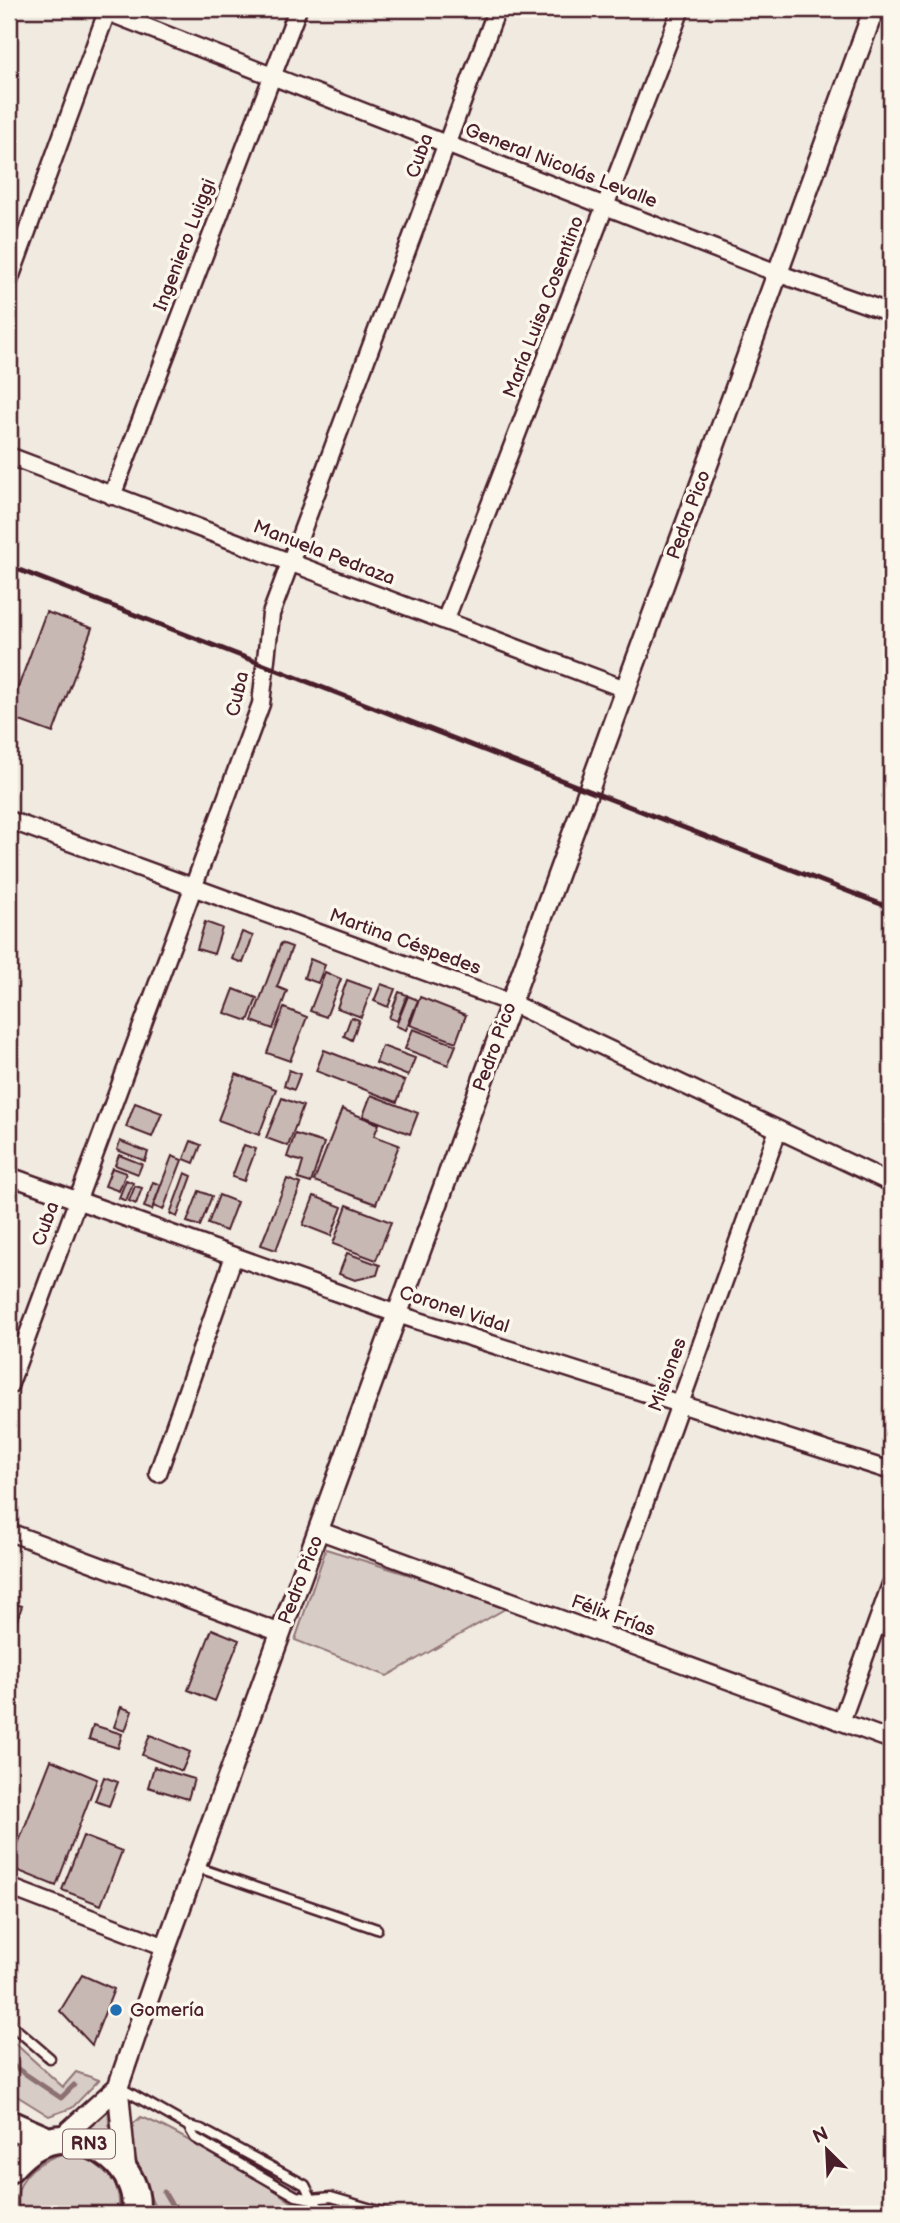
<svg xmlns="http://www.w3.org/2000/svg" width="900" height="2223" font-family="'Balsamiq Sans',sans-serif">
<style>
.green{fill:#d8ccc6;stroke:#917678;stroke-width:2}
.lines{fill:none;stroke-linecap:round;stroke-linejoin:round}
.stream{stroke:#8c6f72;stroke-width:5}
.building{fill:#c8b8b3;stroke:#4a1f2b;stroke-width:2}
.service-casing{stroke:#4a1f2b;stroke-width:13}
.minor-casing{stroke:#4a1f2b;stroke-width:21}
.tertiary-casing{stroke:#4a1f2b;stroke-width:24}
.trunk-casing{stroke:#4a1f2b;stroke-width:32}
.service{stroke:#fbf7ec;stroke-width:8}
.minor{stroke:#fbf7ec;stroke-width:16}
.tertiary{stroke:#fbf7ec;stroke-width:19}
.trunk{stroke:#fbf7ec;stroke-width:26}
.rail{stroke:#4a1f2b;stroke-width:5}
.poi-dot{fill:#1f6fb2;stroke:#fbf7ec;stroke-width:2.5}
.labels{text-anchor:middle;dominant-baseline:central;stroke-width:7;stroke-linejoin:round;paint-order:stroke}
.shield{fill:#fbf7ec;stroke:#7f6065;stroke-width:2}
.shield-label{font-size:18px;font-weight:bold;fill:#4a1f2b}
.street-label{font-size:19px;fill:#4a1f2b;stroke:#fbf7ec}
.poi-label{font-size:19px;fill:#4a1f2b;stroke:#fbf7ec;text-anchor:start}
</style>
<rect width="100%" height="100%" fill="#f0eae0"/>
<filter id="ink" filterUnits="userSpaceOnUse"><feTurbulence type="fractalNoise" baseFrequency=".0143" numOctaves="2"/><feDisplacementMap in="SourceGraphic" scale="14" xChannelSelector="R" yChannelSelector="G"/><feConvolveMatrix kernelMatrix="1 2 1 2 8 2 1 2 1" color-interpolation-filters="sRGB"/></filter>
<g filter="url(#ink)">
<!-- green -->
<path class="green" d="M326,1549L510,1606L387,1676L295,1640Z
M9,2038L63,2087L76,2072L99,2080L72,2108L49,2116L9,2091Z
M108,2100L109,2124L113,2135L111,2138L84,2126Z
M141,2117C166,2126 187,2140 209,2152C243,2171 278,2189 306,2214H158C146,2188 130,2155 132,2125Z
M61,2154C99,2155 122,2174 119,2214H17C13,2181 31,2164 61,2154Z"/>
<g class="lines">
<!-- stream -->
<path class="stream" d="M9,2063L61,2098L74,2085
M164,2192L177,2214"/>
</g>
<!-- building -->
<path class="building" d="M46,612L92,628L53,733L9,717V712Z
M205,922L222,928L214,954L197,949Z
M242,932L253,936L243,963L232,959Z
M281,943L292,947L277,987L287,991L273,1029L252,1021Z
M310,959L325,965L318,983L304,978Z
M325,972L341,979L326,1017L310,1011Z
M347,980L372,989L361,1017L337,1008Z
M381,984L395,989L388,1007L374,1001Z
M234,989L257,998L248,1021L225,1013Z
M399,992L407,995L397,1021L389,1018Z
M408,996L418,1000L406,1030L396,1026Z
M420,997L466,1015L456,1042L410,1025Z
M284,1008L307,1017L290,1061L267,1053Z
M351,1017L359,1020L352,1040L344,1036Z
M413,1029L456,1045L448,1065L405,1049Z
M382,1046L415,1058L408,1076L376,1063Z
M324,1050L405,1081L397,1102L316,1071Z
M289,1070L300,1074L294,1090L284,1086Z
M236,1074L276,1089L259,1135L218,1120Z
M371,1095L418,1113L410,1134L363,1116Z
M282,1098L303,1106L288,1146L266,1138Z
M135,1103L162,1113L152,1137L126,1127Z
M342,1109L379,1124L374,1136L399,1145L376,1204L314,1181Z
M295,1134L324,1143L311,1183L298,1179L303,1162L287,1157Z
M120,1141L148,1152L145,1161L117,1150Z
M191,1141L201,1145L194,1163L184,1159Z
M244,1145L256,1149L244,1181L232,1177Z
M119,1155L142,1164L138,1174L115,1165Z
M172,1156L182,1160L163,1210L153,1206Z
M112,1168L126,1173L119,1191L105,1186Z
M185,1173L192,1176L177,1217L170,1214Z
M287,1179L301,1184L276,1250L261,1245Z
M126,1180L133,1183L126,1201L119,1198Z
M153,1182L161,1185L152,1210L144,1207Z
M135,1186L142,1188L136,1204L129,1201Z
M199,1191L212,1196L200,1226L187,1222Z
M219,1195L237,1202L226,1231L208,1224Z
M314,1196L342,1207L331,1236L303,1225Z
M347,1205L391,1222L376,1260L333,1244Z
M347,1253L380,1265L377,1275L355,1280L339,1274Z
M9,1602L22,1606L13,1632L9,1631Z
M212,1629L239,1640L215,1701L188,1690Z
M121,1707L132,1711L125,1731L114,1727Z
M93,1725L122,1734L118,1748L89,1739Z
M150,1735L190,1752L182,1771L142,1755Z
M51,1760L97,1779L56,1886L9,1867Z
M154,1767L194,1779L188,1799L148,1787Z
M104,1777L118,1782L109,1806L95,1801Z
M83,1836L122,1851L101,1905L62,1890Z
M82,1975L114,1989L92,2045L60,2011Z"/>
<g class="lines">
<defs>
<path id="service" d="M196,1867L377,1929
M9,2023L50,2058
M121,2088L188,2126L201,2129L305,2185L312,2199L325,2214
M188,2126L195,2138L296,2196L312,2199L331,2197L389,2214"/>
<path id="minor" d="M100,9L777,273L891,313
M9,281L108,9
M9,456L625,689
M112,496L298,9
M445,621L681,9
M9,820L511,1003L891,1183
M9,1176L397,1314L891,1471
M9,1386L261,704L271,614L497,9
M158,1473L234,1256
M320,1531L891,1740
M9,1532L281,1633
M598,1633L778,1130
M841,1722L891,1584
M9,1887L166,1947"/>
<path id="tertiary" d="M59,2140L118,2087
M126,2172L118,2087L166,1947L874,9"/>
<path id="trunk" d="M9,2124L48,2141
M9,2169C20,2157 32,2145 49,2141C91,2130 143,2169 135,2214"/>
</defs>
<!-- service casing -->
<use href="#service" class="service-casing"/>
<!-- minor casing -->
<use href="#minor" class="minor-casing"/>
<!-- tertiary casing -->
<use href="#tertiary" class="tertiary-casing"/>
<!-- trunk casing -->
<use href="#trunk" class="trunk-casing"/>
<!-- service -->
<use href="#service" class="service"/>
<!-- minor -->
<use href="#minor" class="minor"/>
<!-- tertiary -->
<use href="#tertiary" class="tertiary"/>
<!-- trunk -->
<use href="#trunk" class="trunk"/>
<!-- rail -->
<path class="rail" d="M9,566L891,908"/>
</g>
</g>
<!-- markers -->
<circle class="poi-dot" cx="116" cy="2010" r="7"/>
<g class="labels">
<!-- shield labels -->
<rect class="shield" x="63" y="2129.5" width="52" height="29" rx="5"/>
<g class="shield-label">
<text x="89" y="2144">RN3</text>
</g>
<!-- street labels -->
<g class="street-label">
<text transform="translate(420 156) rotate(-70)">Cuba</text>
<text transform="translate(561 166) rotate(21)">General Nicolás Levalle</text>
<text transform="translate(185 245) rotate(-69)">Ingeniero Luiggi</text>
<text transform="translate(544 307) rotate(-69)">María Luisa Cosentino</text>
<text transform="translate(689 515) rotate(-70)">Pedro Pico</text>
<text transform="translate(324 553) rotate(21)">Manuela Pedraza</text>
<text transform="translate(238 694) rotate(-77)">Cuba</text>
<text transform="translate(405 942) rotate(20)">Martina Céspedes</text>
<text transform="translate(495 1047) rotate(-70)">Pedro Pico</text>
<text transform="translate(46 1224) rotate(-70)">Cuba</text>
<text transform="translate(454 1310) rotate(18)">Coronel Vidal</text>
<text transform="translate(668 1375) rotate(-70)">Misiones</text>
<text transform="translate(301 1580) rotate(-69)">Pedro Pico</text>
<text transform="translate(613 1616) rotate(20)">Félix Frías</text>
</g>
<!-- poi labels -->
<g class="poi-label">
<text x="130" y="2010">Gomería</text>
</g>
</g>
<!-- margin -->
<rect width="900" height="2223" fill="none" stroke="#fbf7ec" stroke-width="35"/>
<rect x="18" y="18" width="865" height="2188" fill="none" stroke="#4a1f2b" stroke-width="2.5" filter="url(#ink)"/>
<!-- north arrow -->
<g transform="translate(827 2150) rotate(336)" stroke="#fbf7ec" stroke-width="5" paint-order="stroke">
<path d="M0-5L12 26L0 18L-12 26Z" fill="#4a1f2b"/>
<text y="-10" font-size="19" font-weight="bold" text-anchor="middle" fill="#4a1f2b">N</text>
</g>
</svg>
